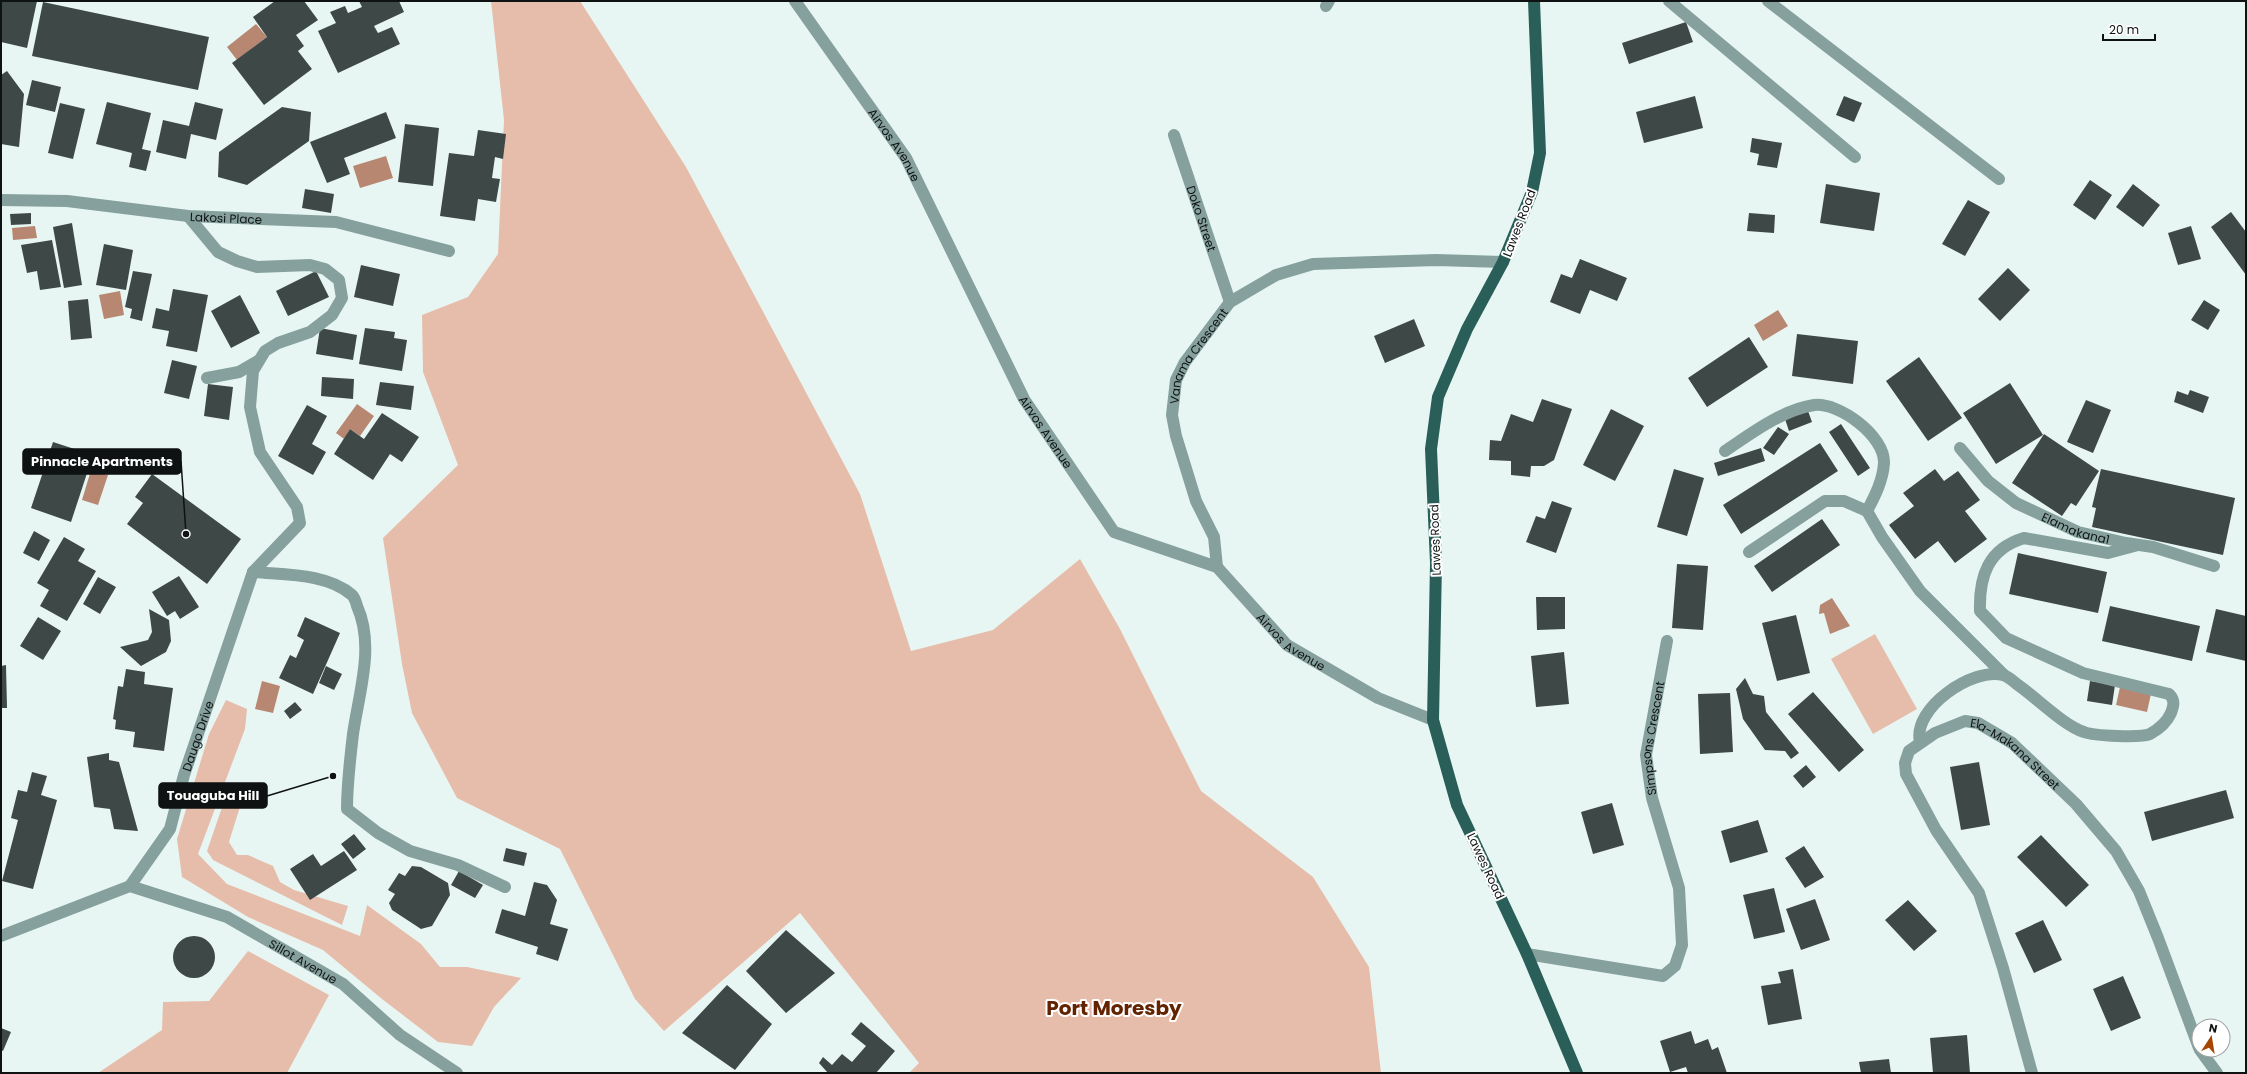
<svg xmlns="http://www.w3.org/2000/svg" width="2247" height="1074" font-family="Poppins,sans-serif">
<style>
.green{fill:#e6bdab}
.water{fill:#b88771}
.building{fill:#3e4947}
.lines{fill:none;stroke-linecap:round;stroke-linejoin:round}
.minor{stroke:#86a19d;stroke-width:12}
.major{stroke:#295f58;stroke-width:12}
.labels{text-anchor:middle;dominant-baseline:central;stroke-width:4;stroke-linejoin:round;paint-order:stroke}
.street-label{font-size:12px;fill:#0e1212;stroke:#fff}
.town-label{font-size:20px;font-weight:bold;fill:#622400;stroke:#fff}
.leader{fill:none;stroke:#0e1212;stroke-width:1.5}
.callout-dot{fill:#0e1212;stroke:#fff;stroke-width:1.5}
.callout{fill:#0e1212;stroke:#0e1212;stroke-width:1.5}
.callout-label{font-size:13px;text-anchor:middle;font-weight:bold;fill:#fff}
</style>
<rect width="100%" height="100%" fill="#e8f6f3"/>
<!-- green -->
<path class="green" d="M491,1H580L686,167L860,494L911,651L993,630L1080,559L1120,629L1201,791L1313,877L1369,967L1381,1073H909L919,1063L800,913L664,1031L635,999L560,849L457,798L412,713L402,664L383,538L458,465L423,372L422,315L468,297L498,254L504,120Z
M1875,634L1917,709L1873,734L1831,659Z
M226,700L247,709L245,729L198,854L227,884L360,936L367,905L421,944L440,967H467L521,978L494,1007L472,1046L438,1042L382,999L323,950L248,917L182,877L177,839L209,734Z
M228,790L243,797L229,842L237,855H248L273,866L280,882L294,890L348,906L342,925L213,860L207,851Z
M248,951L329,995L287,1073H98L162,1030L163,1002L209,1001Z"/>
<!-- water -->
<path class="water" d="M256,24L267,37L237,60L227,47Z
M386,156L393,178L360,188L353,166Z
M35,226L37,238L13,240L12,228Z
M120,291L124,315L104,319L99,295Z
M1778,310L1788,326L1763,341L1754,325Z
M357,404L374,416L360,436L350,429L344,439L336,433Z
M91,470L108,475L98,505L82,500Z
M1832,598L1850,626L1830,634L1824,613L1819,614L1820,605Z
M262,681L280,686L273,713L255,709Z
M2120,687L2151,694L2147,712L2116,705Z"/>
<!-- building -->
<path class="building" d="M1,1H37L27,48L1,42Z
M275,1H304L318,20L296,35L304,46L298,51L312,69L264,105L232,63L267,37L253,17Z
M359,1H399L404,12L374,26L378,33L392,27L400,44L338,73L318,31L336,23L330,12L345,6L348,13L362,7Z
M43,2L209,37L198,90L32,56Z
M1686,22L1693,42L1629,64L1622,43Z
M7,71L24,94L19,147L1,144V75Z
M32,80L61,87L55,112L26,105Z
M1695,96L1703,128L1644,143L1636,112Z
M1844,96L1862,103L1854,122L1836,115Z
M107,102L151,113L142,149L151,151L146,171L129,167L132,153L96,144Z
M195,102L223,109L216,140L191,134L186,159L156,152L163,120L189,126Z
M60,103L85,109L73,159L48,153Z
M282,107L311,112L309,141L247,185L218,177L219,152Z
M386,112L396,138L344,158L350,174L327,183L310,142Z
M405,124L439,128L433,186L398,182Z
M478,130L506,134L503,159L495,157L492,178L500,179L496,202L478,199L475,221L440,216L449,153L474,156Z
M1752,138L1782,143L1777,168L1757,165L1759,154L1750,152Z
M2090,180L2112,195L2095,220L2073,205Z
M1826,184L1880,193L1874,231L1820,223Z
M2133,184L2160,205L2143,227L2116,207Z
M305,189L334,194L331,213L302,208Z
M1968,200L1990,212L1965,256L1942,244Z
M2231,212L2246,232V275L2211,227Z
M31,213V224L11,225L10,214Z
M1749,213L1775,215L1774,233L1747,231Z
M72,223L82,285L64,288L53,227Z
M2191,226L2201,259L2178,265L2168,233Z
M52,240L61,287L40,290L37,271L27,273L21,245Z
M104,244L133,250L126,290L96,285Z
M1580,259L1627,278L1617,301L1590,290L1580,314L1550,302L1561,274L1572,278Z
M361,265L400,274L393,306L354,297Z
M2008,268L2030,290L2000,321L1978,299Z
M133,271L152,274L142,321L130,318L132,309L125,307Z
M316,271L329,297L288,316L276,291Z
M173,289L208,295L197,352L166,346L169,331L152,328L156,308L169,311Z
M240,295L260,333L231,348L211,311Z
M88,299L92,338L71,340L68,301Z
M2204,300L2220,310L2208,330L2191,320Z
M1414,319L1425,346L1385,363L1374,336Z
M320,328L357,335L353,360L316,354Z
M365,328L395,332L394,338L407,340L402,371L359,364Z
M1797,334L1858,341L1853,384L1792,376Z
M1749,337L1768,367L1707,407L1688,378Z
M1919,357L1962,418L1928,441L1886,381Z
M172,360L197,366L189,399L164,393Z
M322,377L354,379L353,399L321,396Z
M380,382L414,386L411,410L376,405Z
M2010,383L2043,435L1996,464L1963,413Z
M208,384L233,387L229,420L204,416Z
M2190,390L2209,397L2203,413L2174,402L2177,391L2188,395Z
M1542,399L1572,409L1554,460L1544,466H1531L1530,477L1511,475V461L1489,460L1490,440L1501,441L1511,414L1533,422Z
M2086,400L2111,410L2093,453L2067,442Z
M307,405L327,416L312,444L326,452L313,475L278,456Z
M1611,409L1644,426L1615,481L1583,465Z
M1808,411L1812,422L1789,431L1785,419Z
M382,413L419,437L402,462L390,454L373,480L334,454L350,429L364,439Z
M1841,424L1870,468L1858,476L1829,432Z
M1778,427L1789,434L1774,455L1763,448Z
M2044,434L2099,471L2076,506L2071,503L2062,516L2012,483Z
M53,442L93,455L71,522L31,508Z
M1820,443L1838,471L1741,534L1723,505Z
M1761,448L1765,461L1718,476L1714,463Z
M1674,469L1704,478L1687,536L1657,527Z
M1935,469L1944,481L1958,471L1980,500L1965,511L1987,539L1955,563L1938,541L1915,559L1889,525L1914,506L1903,493Z
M2101,469L2235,498L2223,555L2092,527L2096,508L2092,507Z
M152,474L241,539L207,584L127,524L143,503L135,497Z
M1552,501L1572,508L1556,553L1526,542L1536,516L1545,519Z
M1822,519L1840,545L1772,592L1754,566Z
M34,531L50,540L39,561L23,553Z
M64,537L85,549L78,561L96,571L67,621L40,606L49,590L37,583Z
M2018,553L2107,572L2098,613L2009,594Z
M1677,564L1708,566L1703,630L1672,628Z
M179,576L199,607L180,619L175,611L167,616L152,592Z
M98,577L116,587L100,614L83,604Z
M1536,597H1565V629L1537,630Z
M2110,606L2200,626L2192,661L2102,641Z
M149,609L169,620L171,641L166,652L141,666L120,647L148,640L152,632Z
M2216,609L2246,616V661L2206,652Z
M1796,615L1810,673L1777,681L1762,623Z
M38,617L61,631L43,660L20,646Z
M305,617L340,633L313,694L279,678L290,655L296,658L304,640L297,636Z
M1564,652L1569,704L1536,707L1531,656Z
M6,665L7,708H1V666Z
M326,666L342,674L334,690L319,683Z
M126,669L145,672L144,684L173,688L164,751L133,747L135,732L115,729L116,720L113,719L118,686L123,687Z
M1745,678L1753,694L1764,696L1766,712L1799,753L1791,759L1785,751L1765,750L1743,719L1736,689Z
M2090,681L2115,685L2112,705L2087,701Z
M1813,692L1864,750L1839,772L1788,714Z
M1730,693L1733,752L1700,754L1698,694Z
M295,702L302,710L290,719L284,711Z
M109,753V760L119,762L138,831L114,829L110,809L94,807L87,757Z
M1979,762L1990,825L1961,830L1950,767Z
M1806,765L1816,777L1803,788L1793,776Z
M32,772L47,776L41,795L57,800L33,889L2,881L18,820L11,818L18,790L27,792Z
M2226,790L2234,818L2152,841L2144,812Z
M1612,803L1624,845L1593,854L1581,812Z
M1758,820L1768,852L1730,863L1721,831Z
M354,834L366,849L353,859L341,844Z
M2041,835L2089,885L2066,907L2017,857Z
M1804,846L1824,877L1805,888L1785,858Z
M506,848L527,853L524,866L503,861Z
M344,851L357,870L310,900L290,869L313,854L321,866Z
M412,866L421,867L448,883L450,895L432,926L421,929L392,910L389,903L395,894L388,890L399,873L405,876Z
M459,871L483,885L475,898L451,885Z
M534,882L547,885L557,900L550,924L568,929L558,961L536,954L538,947L495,933L502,909L525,916Z
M1774,888L1785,932L1754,939L1743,895Z
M1815,899L1830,940L1801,950L1786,909Z
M1908,900L1937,931L1914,951L1885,920Z
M2043,920L2062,960L2034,973L2015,933Z
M786,930L835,973L786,1013L746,971Z
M173 957a21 21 0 1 1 42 0a21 21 0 1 1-42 0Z
M1793,969L1802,1019L1768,1025L1761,986L1781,983L1778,972Z
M2123,976L2141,1018L2111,1031L2093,989Z
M727,985L772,1024L735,1070L682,1033Z
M861,1022L895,1051L876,1073H828L819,1063L823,1057L832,1065L842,1054L852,1062L866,1046L851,1034Z
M1,1028L11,1032L3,1051L1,1050Z
M1691,1031L1695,1044L1708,1039L1712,1050L1718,1047L1727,1073H1688L1686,1067L1670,1072L1660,1041Z
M1967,1035L1970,1073H1933L1930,1038Z
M1889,1059L1891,1073H1861L1859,1062Z"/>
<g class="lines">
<!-- minor -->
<g class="minor">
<path id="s1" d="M795,1L906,158L1024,399L1114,532L1217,567L1287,645L1378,698L1433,720"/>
<path d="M1669,1L1855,157"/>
<path d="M1768,1L1999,179"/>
<path d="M1326,6L1329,1"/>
<path id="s2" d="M1174,135L1230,302"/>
<path id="s3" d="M1,200L67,201L188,216L336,222L449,251"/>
<path d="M207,378L239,372L258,361"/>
<path id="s4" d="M1960,448L1988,481L2016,503L2078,532L2126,543L2153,547L2214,566"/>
<path d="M1725,451C1752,433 1782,410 1814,405C1839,402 1885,436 1884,463C1883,480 1875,496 1867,511L1882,537L1920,591L2004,675"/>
<path d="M1749,552L1825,501H1844L1867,511"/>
<path id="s5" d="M1217,567L1214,537L1196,501L1176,436L1172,415L1176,380L1185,362L1230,302L1276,275L1313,264L1436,260L1503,262"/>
<path d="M253,572C284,575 327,573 352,595C354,597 356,602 357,606C375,646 359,692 353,734C350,759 347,784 347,809L378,833L410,851L458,865L505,887"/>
<path d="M1920,742C1912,708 1973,667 2003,675C2008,676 2014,682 2018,685C2037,698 2063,725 2084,732C2094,736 2141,738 2150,734C2159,729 2167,722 2171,713C2174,705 2175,700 2169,694L2083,673L2006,638L1980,611C1979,576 1988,549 2024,538L2108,553L2138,545"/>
<path id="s6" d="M130,886L227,917L343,984L400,1035L457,1073"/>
<path id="s7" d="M1,936L130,886L170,829L184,775L253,572L300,523L297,507L260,452L250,407L253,371L265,351L278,343L310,332L332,315L342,298L339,280L325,269L310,265L257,267L237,261L218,252L188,216"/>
<path id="s8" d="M1527,954L1663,976L1675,966L1682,945L1679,888L1652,798L1646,755L1667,641"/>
<path d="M2200,1050L2217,1073"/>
<path id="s9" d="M2032,1073L2003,968L1979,893L1936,830L1906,774L1905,763L1909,751L1935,733L1965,721L1978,723L2012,743L2076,804L2116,851L2139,891L2158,938L2199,1048"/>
</g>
<!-- major -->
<path class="major" d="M1534,1L1540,153L1532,192L1503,262L1467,329L1438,397L1431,449L1436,563L1433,720L1457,805L1527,954L1577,1073"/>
</g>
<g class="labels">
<!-- street labels -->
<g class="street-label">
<text stroke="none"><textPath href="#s1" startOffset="175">Airvos Avenue</textPath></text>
<text stroke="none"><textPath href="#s3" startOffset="226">Lakosi Place</textPath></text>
<text stroke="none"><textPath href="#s2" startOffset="88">Doko Street</textPath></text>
<text transform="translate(1519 223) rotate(-69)">Lawes Road</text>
<text stroke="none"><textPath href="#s5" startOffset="226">Vanama Crescent</textPath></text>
<text stroke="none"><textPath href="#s1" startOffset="500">Airvos Avenue</textPath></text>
<text stroke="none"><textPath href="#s4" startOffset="144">Elamakana1</textPath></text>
<text transform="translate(1435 540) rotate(-92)">Lawes Road</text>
<text stroke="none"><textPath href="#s1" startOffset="836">Airvos Avenue</textPath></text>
<text stroke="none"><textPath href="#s7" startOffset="305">Daugo Drive</textPath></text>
<text stroke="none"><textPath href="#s8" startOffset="387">Simpsons Crescent</textPath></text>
<text stroke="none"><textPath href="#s9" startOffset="476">Ela-Makana Street</textPath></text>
<text transform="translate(1486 866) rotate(65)">Lawes Road</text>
<text stroke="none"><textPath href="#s6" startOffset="190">Sillot Avenue</textPath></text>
</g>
<!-- town labels -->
<g class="town-label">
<text x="1114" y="1008">Port Moresby</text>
</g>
</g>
<!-- callouts -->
<path class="leader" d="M186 534L181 461M333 776L267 796"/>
<g class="callout-dot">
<circle cx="186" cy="534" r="4"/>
<circle cx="333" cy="776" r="4"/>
</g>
<g class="callout">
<rect x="23" y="449" width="158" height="25" rx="4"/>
<rect x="159" y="783" width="108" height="25" rx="4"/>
</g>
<g class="callout-label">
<text x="102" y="466">Pinnacle Apartments</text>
<text x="213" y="800">Touaguba Hill</text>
</g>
<!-- border -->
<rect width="2247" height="1074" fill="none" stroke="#0e1212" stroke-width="4"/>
<!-- north arrow -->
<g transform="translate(2211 1038) rotate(12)"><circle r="19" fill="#ffffff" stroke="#9fa0a0"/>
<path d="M0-3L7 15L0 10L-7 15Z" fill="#a74504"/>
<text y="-6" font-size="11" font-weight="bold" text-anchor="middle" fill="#0e1212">N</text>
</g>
<!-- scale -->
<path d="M2103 34v6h52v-6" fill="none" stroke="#0e1212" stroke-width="2"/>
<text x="2109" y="34" font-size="12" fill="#0e1212" stroke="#ffffff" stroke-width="3" paint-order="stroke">20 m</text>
</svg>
